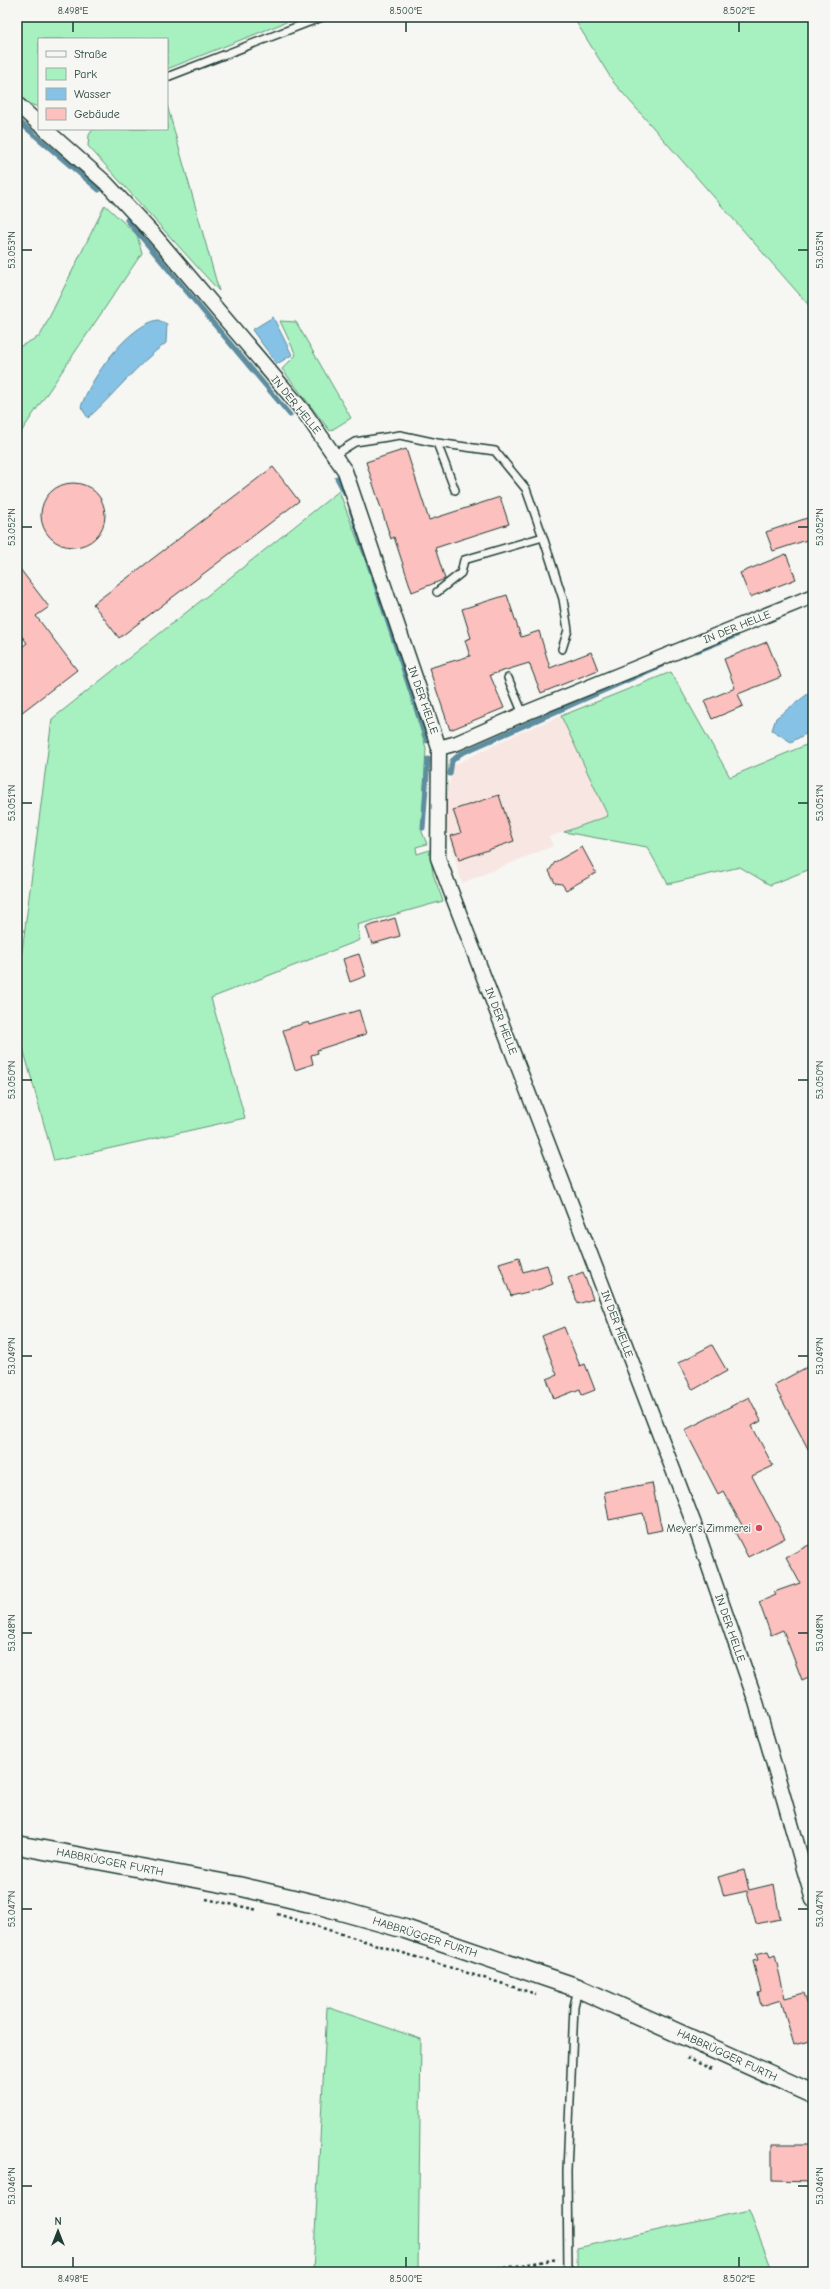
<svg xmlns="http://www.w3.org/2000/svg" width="830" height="2289" font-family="'Comic Neue',sans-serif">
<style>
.built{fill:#f8e6e2}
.green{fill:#a7f0bf;stroke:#63967a}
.water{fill:#86c2e6;stroke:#5d8d9f}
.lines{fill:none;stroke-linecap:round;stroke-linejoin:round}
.stream{stroke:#5d8d9f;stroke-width:5}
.building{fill:#fcc0be;stroke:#1f3d34}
.service-casing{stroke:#1f3d34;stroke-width:10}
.minor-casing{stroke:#1f3d34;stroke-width:17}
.tertiary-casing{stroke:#1f3d34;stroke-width:21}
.path{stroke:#1f3d34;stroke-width:2.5;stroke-dasharray:3 3;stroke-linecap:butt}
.service{stroke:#f6f6f2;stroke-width:7}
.minor{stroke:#f6f6f2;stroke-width:14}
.tertiary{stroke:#f6f6f2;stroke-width:18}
.ticks{fill:none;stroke:#1f3d34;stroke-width:1.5}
.poi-dot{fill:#d1495b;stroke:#f6f6f2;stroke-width:1.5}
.labels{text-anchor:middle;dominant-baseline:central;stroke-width:3;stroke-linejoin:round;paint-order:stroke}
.street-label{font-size:11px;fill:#1f3d34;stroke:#f6f6f2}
.poi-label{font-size:11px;fill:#1f3d34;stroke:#f6f6f2;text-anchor:end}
.neatline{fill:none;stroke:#1f3d34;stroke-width:1.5}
.ticks-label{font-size:10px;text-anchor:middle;fill:#1f3d34}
</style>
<rect width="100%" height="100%" fill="#f6f6f2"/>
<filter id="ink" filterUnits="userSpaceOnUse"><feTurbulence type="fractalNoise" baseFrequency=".025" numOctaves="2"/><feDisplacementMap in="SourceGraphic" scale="8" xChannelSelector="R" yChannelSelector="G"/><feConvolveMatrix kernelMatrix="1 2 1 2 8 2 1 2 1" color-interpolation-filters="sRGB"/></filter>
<g filter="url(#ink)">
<!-- built -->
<path class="built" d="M561,716L608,816L549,837L553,846L462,883L442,812L454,765L519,733Z"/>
<!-- green -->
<path class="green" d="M17,17H299L167,69V39H39V107L29,104L17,94Z
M573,17H813V310L614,83Z
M167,105L219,291L88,146L89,135L93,129H167Z
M105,205L137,235L142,253L17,438V348L40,336Z
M280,321L296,322L351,418L330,431L282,369L296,355Z
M339,491L384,609L426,748L422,832L427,844L416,847L417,854L430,850L433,874L443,901L357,925L360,940L211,998L245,1118L54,1161L17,1026V990L52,719Z
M671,672L730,777L813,742V868L770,885L740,867L668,884L647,847L564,832L608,816L561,716Z
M327,2007L421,2039L418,2272H313Z
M749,2210L773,2272H577V2248Z"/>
<!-- water -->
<path class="water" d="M273,317L292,355L277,364L252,330Z
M158,320L167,324L166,343C137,364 115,394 88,418L81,407C90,379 128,325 158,320Z
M813,690V730L791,742L772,730L776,718Z"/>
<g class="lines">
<!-- stream -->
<path class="stream" d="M17,120L99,190
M127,220L290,415
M337,478L345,493
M351,510L427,741
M697,651L737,635
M450,774L452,761L460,754L662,665
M423,828L428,759"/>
</g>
<!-- building -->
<path class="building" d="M406,449L429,520L500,497L509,524L435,548L445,579L412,592L394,537L391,539L366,462Z
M273,467L299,501L119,638L93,604Z
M41 515a32 32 0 1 1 64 0a32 32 0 1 1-64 0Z
M813,516V538L773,551L766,532Z
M786,554L796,579L750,597L740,573Z
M17,565L49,607L36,616L77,670L17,716V651L27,643L17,630Z
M507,595L521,637L539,631L550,668L591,652L598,670L541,693L529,663L490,675L504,708L450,730L429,668L470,656L465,640L471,638L462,609Z
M767,642L781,677L738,694L743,706L712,719L704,701L735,688L724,659Z
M499,795L514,841L459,860L451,836L461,833L453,810Z
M582,847L596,873L566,890L562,884L555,883L549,871L555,862Z
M395,918L400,936L372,944L366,927Z
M359,954L366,976L350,982L343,959Z
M359,1010L366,1034L317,1050L318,1053L311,1055L313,1064L295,1070L283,1030L309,1022L310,1025Z
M519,1257L523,1272L547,1265L553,1284L540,1289L511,1296L499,1263Z
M583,1272L593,1299L578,1304L568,1278Z
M564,1327L580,1366L585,1364L595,1390L582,1395L580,1389L554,1399L547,1379L557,1375L542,1336Z
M712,1345L727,1371L693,1390L678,1363Z
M807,1367L813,1380V1458L774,1385Z
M749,1397L761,1421L752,1426L773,1466L752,1476L785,1538L748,1557L734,1530L742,1525L723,1491L718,1494L685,1430Z
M652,1483L662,1530L647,1533L643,1513L609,1520L604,1492Z
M809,1545L813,1552V1675L802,1680L783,1630L771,1635L759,1602L776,1595L774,1592L800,1583L786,1557Z
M744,1870L749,1890L774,1884L780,1919L756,1924L747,1891L724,1896L718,1877Z
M768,1951L770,1957L775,1955L785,1998L804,1993L813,2023V2040L794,2045L781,2000L761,2006L758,1993L761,1992L753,1961L758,1960L756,1954Z
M772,2145H813V2182L772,2181Z"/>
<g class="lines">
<defs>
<path id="service" d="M167,77L322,17
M334,455L355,442L400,435L437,443L455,490
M543,537L563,599L568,630L562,649
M437,592L461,573L464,560L543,537L526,489L495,451L437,443
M508,678L523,714
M568,2272L567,2171L574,2006L578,1989"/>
<path id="minor" d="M17,104L39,124
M45,129L106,183L154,235L305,413L345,471L439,748L438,858L697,1532L756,1702L813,1900
M439,748L457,743L523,714L813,596"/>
<path id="tertiary" d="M17,1845L238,1886L323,1906L405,1929L578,1988L813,2094"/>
</defs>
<!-- service casing -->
<use href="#service" class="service-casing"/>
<!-- minor casing -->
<use href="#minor" class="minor-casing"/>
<!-- tertiary casing -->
<use href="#tertiary" class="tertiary-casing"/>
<!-- path -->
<path class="path" d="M206,1899L258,1910
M277,1914L536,1994
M687,2058L714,2070
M481,2272L558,2259"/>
<!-- service -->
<use href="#service" class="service"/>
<!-- minor -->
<use href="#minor" class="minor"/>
<!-- tertiary -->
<use href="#tertiary" class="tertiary"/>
</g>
</g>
<!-- ticks -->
<path class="ticks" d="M73,22V32M406,22V32M739,22V32M22,250H32M798,250H808M22,527H32M798,527H808M22,803H32M798,803H808M22,1080H32M798,1080H808M22,1356H32M798,1356H808M22,1633H32M798,1633H808M22,1909H32M798,1909H808M22,2186H32M798,2186H808M73,2257V2267M406,2257V2267M739,2257V2267"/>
<!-- markers -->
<circle class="poi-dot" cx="759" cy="1528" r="4"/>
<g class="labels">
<!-- street labels -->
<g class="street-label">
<text transform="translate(296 405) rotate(51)">IN DER HELLE</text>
<text transform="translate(737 627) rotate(-22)">IN DER HELLE</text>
<text transform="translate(423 700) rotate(71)">IN DER HELLE</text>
<text transform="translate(501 1021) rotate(69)">IN DER HELLE</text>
<text transform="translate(617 1324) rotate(69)">IN DER HELLE</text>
<text transform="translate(730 1628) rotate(71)">IN DER HELLE</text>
<text transform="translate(110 1862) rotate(11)">HABBRÜGGER FURTH</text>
<text transform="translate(425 1937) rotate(18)">HABBRÜGGER FURTH</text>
<text transform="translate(727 2055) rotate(25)">HABBRÜGGER FURTH</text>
</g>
<!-- poi labels -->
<g class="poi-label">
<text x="751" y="1528">Meyer's Zimmerei</text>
</g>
</g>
<!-- margin -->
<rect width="830" height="2289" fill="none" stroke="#f6f6f2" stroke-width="44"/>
<!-- legend -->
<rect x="38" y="38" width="130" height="92" fill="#f6f6f2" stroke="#a0aca6"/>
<rect x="46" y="51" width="20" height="6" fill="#f6f6f2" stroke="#a0aca6"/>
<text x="74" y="58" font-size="12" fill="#1f3d34">Straße</text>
<rect x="46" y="68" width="20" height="12" fill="#a7f0bf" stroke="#a0aca6"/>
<text x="74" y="78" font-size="12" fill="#1f3d34">Park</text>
<rect x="46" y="88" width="20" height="12" fill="#86c2e6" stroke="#a0aca6"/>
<text x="74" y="98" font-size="12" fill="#1f3d34">Wasser</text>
<rect x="46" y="108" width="20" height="12" fill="#fcc0be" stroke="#a0aca6"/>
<text x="74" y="118" font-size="12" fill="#1f3d34">Gebäude</text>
<!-- north arrow -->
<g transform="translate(58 2231)" stroke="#f6f6f2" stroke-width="3" paint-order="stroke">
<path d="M0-3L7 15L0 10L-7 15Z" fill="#1f3d34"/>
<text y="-6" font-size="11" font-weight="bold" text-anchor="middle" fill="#1f3d34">N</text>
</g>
<rect x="22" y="22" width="786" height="2245" class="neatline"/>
<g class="ticks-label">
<text x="73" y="14">8.498°E</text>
<text x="406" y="14">8.500°E</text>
<text x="739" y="14">8.502°E</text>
<text transform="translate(11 250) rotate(-90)" y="4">53.053°N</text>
<text transform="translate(819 250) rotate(-90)" y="4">53.053°N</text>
<text transform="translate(11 527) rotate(-90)" y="4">53.052°N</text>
<text transform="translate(819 527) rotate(-90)" y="4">53.052°N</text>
<text transform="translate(11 803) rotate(-90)" y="4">53.051°N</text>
<text transform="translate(819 803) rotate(-90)" y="4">53.051°N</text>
<text transform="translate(11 1080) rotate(-90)" y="4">53.050°N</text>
<text transform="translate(819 1080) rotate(-90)" y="4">53.050°N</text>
<text transform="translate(11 1356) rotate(-90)" y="4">53.049°N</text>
<text transform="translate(819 1356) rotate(-90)" y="4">53.049°N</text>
<text transform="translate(11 1633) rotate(-90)" y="4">53.048°N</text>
<text transform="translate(819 1633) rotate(-90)" y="4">53.048°N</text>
<text transform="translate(11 1909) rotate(-90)" y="4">53.047°N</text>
<text transform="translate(819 1909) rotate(-90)" y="4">53.047°N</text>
<text transform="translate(11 2186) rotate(-90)" y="4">53.046°N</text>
<text transform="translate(819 2186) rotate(-90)" y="4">53.046°N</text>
<text x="73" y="2282">8.498°E</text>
<text x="406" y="2282">8.500°E</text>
<text x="739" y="2282">8.502°E</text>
</g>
</svg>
